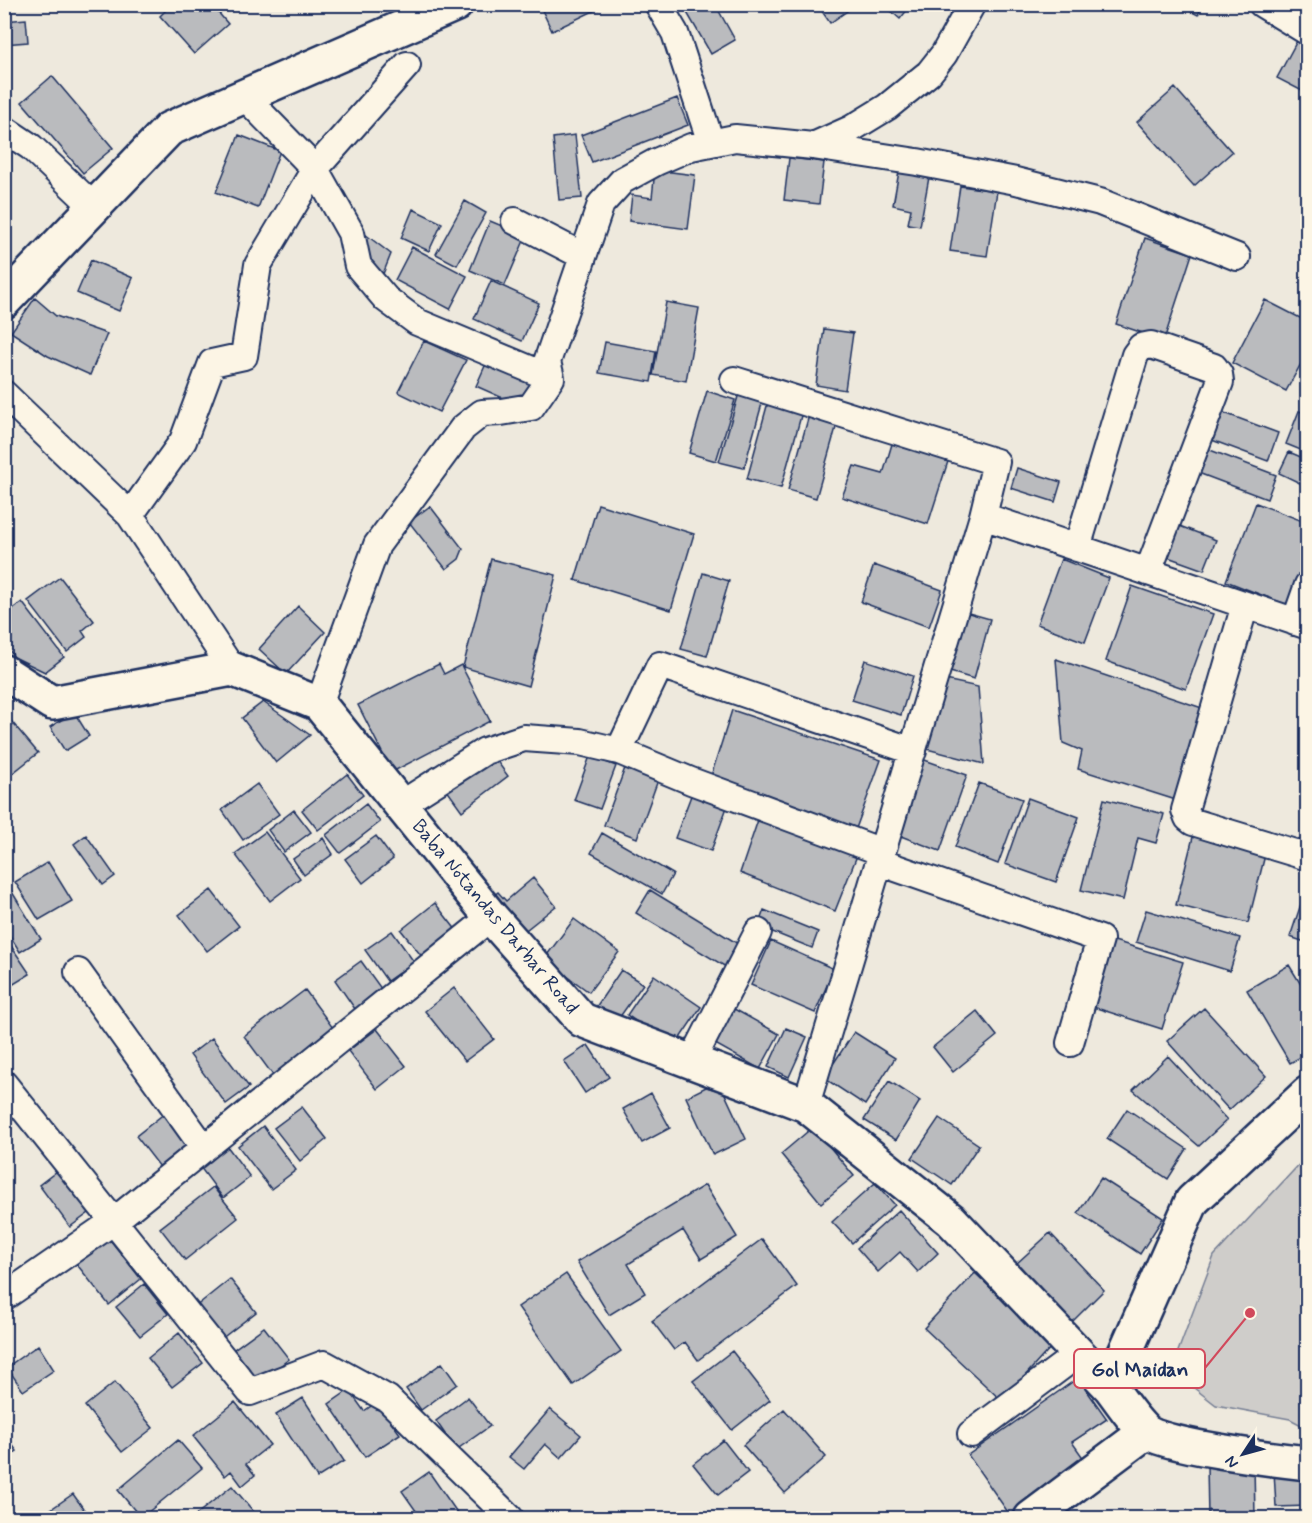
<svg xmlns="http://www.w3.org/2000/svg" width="1312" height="1523" font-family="Mynerve,sans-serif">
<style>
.green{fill:#cfcdca;stroke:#757e94;stroke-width:1.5}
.building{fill:#babbbe;stroke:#1b2f5e;stroke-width:1.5}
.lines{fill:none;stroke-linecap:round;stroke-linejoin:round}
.street-casing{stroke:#1b2f5e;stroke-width:30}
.secondary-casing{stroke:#1b2f5e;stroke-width:38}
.street{stroke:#fcf5e5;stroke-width:26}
.secondary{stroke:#fcf5e5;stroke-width:33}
.labels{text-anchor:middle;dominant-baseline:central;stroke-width:6;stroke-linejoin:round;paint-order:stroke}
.street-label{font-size:20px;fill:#1b2f5e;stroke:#fcf5e5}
.leader{fill:none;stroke:#d1495b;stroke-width:2}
.callout-dot{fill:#d1495b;stroke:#fcf5e5;stroke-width:2}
.callout{fill:#fcf5e5;stroke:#d1495b;stroke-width:2}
.callout-label{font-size:21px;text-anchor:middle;font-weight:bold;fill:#1b2f5e}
</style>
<rect width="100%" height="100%" fill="#eee9dd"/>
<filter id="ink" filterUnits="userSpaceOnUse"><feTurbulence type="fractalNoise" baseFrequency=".0167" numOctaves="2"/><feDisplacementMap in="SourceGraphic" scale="12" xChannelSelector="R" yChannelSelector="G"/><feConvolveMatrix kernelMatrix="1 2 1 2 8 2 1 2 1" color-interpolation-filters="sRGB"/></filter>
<g filter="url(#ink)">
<!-- green -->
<path class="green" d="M1307,1156V1428L1290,1419L1216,1405L1171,1370L1214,1256Z"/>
<!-- building -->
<path class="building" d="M172,4H211L228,24L194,54L160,16Z
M548,4H608L552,31L541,8Z
M682,4H715L735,40L711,54Z
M817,4H857L830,23Z
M883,4H912L900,19Z
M1177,4H1203L1198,15Z
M26,19L28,42L4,44V21Z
M1298,39L1308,44V94L1277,78Z
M52,76L113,148L83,173L22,102Z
M1175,88L1232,152L1194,186L1137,122Z
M677,98L688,125L592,162L581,135Z
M239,135L280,151L258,208L216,192Z
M575,135L582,198L559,200L553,138Z
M789,158L824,162L819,204L784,200Z
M900,166L930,172L920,226L908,224L911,209L893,205Z
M655,170L695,175L688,229L629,221L632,195L652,198Z
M960,186L997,191L987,256L950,251Z
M465,201L486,213L457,265L436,254Z
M413,209L442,223L429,251L401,238Z
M490,221L526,236L505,285L470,270Z
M361,231L391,254L381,279L355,243Z
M1145,238L1192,254L1164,340L1116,324Z
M412,247L467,276L450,309L395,280Z
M91,260L133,278L119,311L77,293Z
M491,281L539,303L522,341L474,319Z
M35,298L56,316L107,334L90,375L48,356L11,332Z
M1265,300L1308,322V351L1286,391L1232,363Z
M666,302L699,308L686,381L653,375Z
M824,329L853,333L845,390L816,385Z
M424,341L466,360L439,412L398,392Z
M605,342L656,351L651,382L599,373Z
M489,357L534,376L521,406L476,386Z
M707,391L735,400L716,461L689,453Z
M739,393L763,400L744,468L719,462Z
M770,395L804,405L781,488L747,479Z
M811,408L839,417L816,498L788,490Z
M1219,411L1278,433L1268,461L1209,439Z
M1299,411L1308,414V453L1286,444Z
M895,434L951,452L928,524L842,497L854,466L883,474Z
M1202,447L1276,475L1267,499L1193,471Z
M1289,452L1308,460V487L1279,473Z
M1017,468L1061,482L1055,502L1011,488Z
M1256,503L1308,523V573L1295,608L1226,581Z
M598,504L694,534L671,610L575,580Z
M430,506L463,549L459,559L446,569L409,522Z
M1177,525L1216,540L1204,570L1165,556Z
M491,559L556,575L528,686L463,667Z
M1061,559L1109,578L1085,642L1037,624Z
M874,565L942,590L929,627L861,602Z
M703,573L729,581L707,656L681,649Z
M60,577L94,621L82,631L86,637L67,652L28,601Z
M1132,586L1213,614L1186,689L1106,661Z
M22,602L64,657L45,672L14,657L4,643V615Z
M298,606L325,632L286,674L259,649Z
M965,612L990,619L974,679L950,672Z
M1056,659L1208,710L1179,801L1078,769L1082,751L1063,743Z
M865,660L913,676L901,715L852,700Z
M439,664L444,674L461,665L490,721L392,772L358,705Z
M941,679L978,687L984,764L923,748Z
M263,702L310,735L276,763L242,718Z
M732,710L881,760L854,834L711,776Z
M74,712L89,736L65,751L50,727Z
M6,715L38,753L4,780V716Z
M490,752L508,776L462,811L444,786Z
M590,756L616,766L600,809L574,800Z
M919,758L967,775L940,851L893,833Z
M625,768L658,780L637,838L604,825Z
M347,774L363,795L318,830L302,810Z
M979,783L1022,799L998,864L955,847Z
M257,784L279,814L243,840L222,810Z
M695,785L730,799L711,851L675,838Z
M1028,798L1079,817L1056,882L1005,864Z
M1104,799L1164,814L1156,843L1138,838L1123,900L1081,890Z
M366,804L380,822L340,853L326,835Z
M294,810L311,832L284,852L268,830Z
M759,817L858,853L835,911L740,873Z
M1195,829L1267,847L1248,923L1176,905Z
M265,832L300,878L270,901L235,854Z
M602,833L673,874L662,894L591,853Z
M86,835L115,876L103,885L74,844Z
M376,836L393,859L363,883L345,859Z
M323,838L333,854L304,875L293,859Z
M48,862L72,901L39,920L15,882Z
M533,878L556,906L517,937L482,905L498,892L506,901Z
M4,879L41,939L20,952L4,926Z
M1308,883V943L1290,937Z
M211,890L239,926L207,951L179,915Z
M650,890L740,945L726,967L636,913Z
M435,903L457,931L423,958L401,930Z
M764,910L818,932L812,948L758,926Z
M1146,910L1240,938L1230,971L1136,942Z
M574,919L619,952L589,992L544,959Z
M392,931L414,962L387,981L365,950Z
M7,940L30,974L4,990V941Z
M1111,940L1183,962L1162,1029L1090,1006Z
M771,941L834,969L815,1013L751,985Z
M361,961L382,990L355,1009L335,980Z
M1289,965L1308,996V1053L1290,1063L1247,990Z
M621,970L643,984L617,1021L596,1007Z
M654,975L701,1007L674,1047L627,1015Z
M454,988L494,1039L465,1061L425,1011Z
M305,990L336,1032L275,1078L244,1036Z
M727,1005L779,1034L760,1069L708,1040Z
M1204,1008L1266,1076L1229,1110L1167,1041Z
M977,1011L997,1036L953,1072L933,1047Z
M786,1028L807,1037L789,1077L768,1067Z
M377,1029L406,1066L377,1089L348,1051Z
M854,1032L895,1058L865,1105L824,1078Z
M212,1038L249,1087L226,1104L190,1055Z
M588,1045L609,1077L585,1093L564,1061Z
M1168,1056L1227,1120L1199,1146L1133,1090Z
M889,1081L920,1101L896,1140L864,1120Z
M706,1087L724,1092L746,1139L713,1155L686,1097Z
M651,1093L670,1128L642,1143L623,1109Z
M302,1107L327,1139L300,1161L274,1128Z
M170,1109L201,1150L167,1176L136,1136Z
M1127,1109L1187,1149L1168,1179L1107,1139Z
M939,1118L979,1145L952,1185L912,1158Z
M263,1126L296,1170L271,1189L238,1146Z
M813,1127L854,1176L821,1203L781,1154Z
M227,1146L250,1177L223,1198L200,1167Z
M65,1165L97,1207L70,1227L39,1185Z
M1101,1178L1163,1218L1140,1254L1078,1213Z
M875,1183L895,1205L852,1243L832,1222Z
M705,1185L737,1237L701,1259L683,1230L628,1264L645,1293L609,1315L577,1262Z
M213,1187L238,1218L185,1260L160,1228Z
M899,1210L938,1253L918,1272L900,1252L878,1272L857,1248Z
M1050,1233L1104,1290L1072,1322L1016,1264Z
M107,1236L141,1279L109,1305L75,1262Z
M762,1239L797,1286L698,1360L685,1342L674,1350L652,1321Z
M975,1273L1052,1346L1002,1401L924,1328Z
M566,1274L621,1351L573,1385L518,1307Z
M230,1279L256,1312L221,1339L195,1307Z
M144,1284L168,1314L140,1336L116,1307Z
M264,1327L289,1359L255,1385L230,1352Z
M179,1333L203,1363L172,1387L148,1358Z
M38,1345L54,1370L23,1391L7,1367Z
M732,1351L770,1400L732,1430L693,1381Z
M442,1363L457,1384L421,1410L406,1389Z
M1078,1378L1107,1419L1072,1442L1089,1466L1012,1518L968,1455Z
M115,1382L153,1428L122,1452L85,1406Z
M349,1390L364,1411L377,1402L400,1434L365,1457L329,1404Z
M468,1397L490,1426L456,1450L436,1421Z
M303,1398L344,1461L317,1478L276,1415Z
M235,1402L270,1445L246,1464L255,1475L242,1486L231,1471L225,1476L193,1436Z
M550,1409L581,1435L561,1458L545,1444L524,1469L509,1457Z
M784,1409L826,1457L785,1493L743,1445Z
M4,1434L17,1451L4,1460Z
M178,1440L202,1468L141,1518L118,1490Z
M723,1440L748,1472L718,1495L693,1464Z
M1207,1464L1254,1465L1255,1518H1208Z
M1308,1470V1506L1276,1507L1274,1471Z
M429,1472L461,1518H421L402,1491Z
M232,1486L259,1518H192Z
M73,1494L90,1518H38Z"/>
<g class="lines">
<defs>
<path id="street" d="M658,4L675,33L711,143
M1262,4L1308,32
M244,96L315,169L351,233L358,266L386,299L417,322L551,378
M4,129L31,147L94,207
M813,146L917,162L1016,181L1100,202L1237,257
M515,221L583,256
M734,380L996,462L983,516
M4,394L130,515L232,669
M130,515L183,441L212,363L244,356L258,265L315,169L407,65
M1077,548L1135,355L1141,347L1151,345L1214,367L1219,374L1220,382L1148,572
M1245,605L1185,810L1188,818L1193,822L1308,857
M1295,622L1308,585
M319,704L377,545L463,428L482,413L501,412L531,407L551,378L547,362L601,204L623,180L656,162L691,147L735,138L813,146L851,129L887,107L929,73L944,54L972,4
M619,751L660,665L913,751
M400,805L485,751L524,738L580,742L619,751L691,781L882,852
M879,862L1100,939L1070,1043
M78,972L204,1148
M692,1061L758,932
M4,1084L250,1392L324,1364L388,1399L510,1518
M806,1105L983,516L1308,626
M4,1297L114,1221L491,917
M971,1434L1078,1354"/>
<path id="secondary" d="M4,301L169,129L456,4
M4,672L52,703L232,669L319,704L491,917L582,1020L806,1105L951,1220L1110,1387
M1308,1093L1192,1201L1110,1387C1120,1400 1133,1420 1145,1431C1163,1446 1278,1460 1308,1463
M1031,1518L1146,1432"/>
</defs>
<!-- street casing -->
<use href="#street" class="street-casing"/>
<!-- secondary casing -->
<use href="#secondary" class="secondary-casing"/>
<!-- street -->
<use href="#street" class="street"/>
<!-- secondary -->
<use href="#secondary" class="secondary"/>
</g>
</g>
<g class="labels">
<!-- street labels -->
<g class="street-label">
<text transform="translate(495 917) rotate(50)">Baba Notandas Darbar Road</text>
</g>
</g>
<!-- callouts -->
<path class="leader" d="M1250 1313L1205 1368"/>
<circle class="callout-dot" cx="1250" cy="1313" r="6"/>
<rect class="callout" x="1074" y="1349" width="131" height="39" rx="6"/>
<g class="callout-label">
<text x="1140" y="1376">Gol Maidan</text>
</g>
<!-- margin -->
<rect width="1312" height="1523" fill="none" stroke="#fcf5e5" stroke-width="24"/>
<rect x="12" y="12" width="1288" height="1499" fill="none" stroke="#1b2f5e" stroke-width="2" filter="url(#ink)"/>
<!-- north arrow -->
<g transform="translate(1243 1454) rotate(234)" stroke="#fcf5e5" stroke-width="4.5" paint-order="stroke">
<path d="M0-4.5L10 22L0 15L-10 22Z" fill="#1b2f5e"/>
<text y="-9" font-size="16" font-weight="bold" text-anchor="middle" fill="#1b2f5e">N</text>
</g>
</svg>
